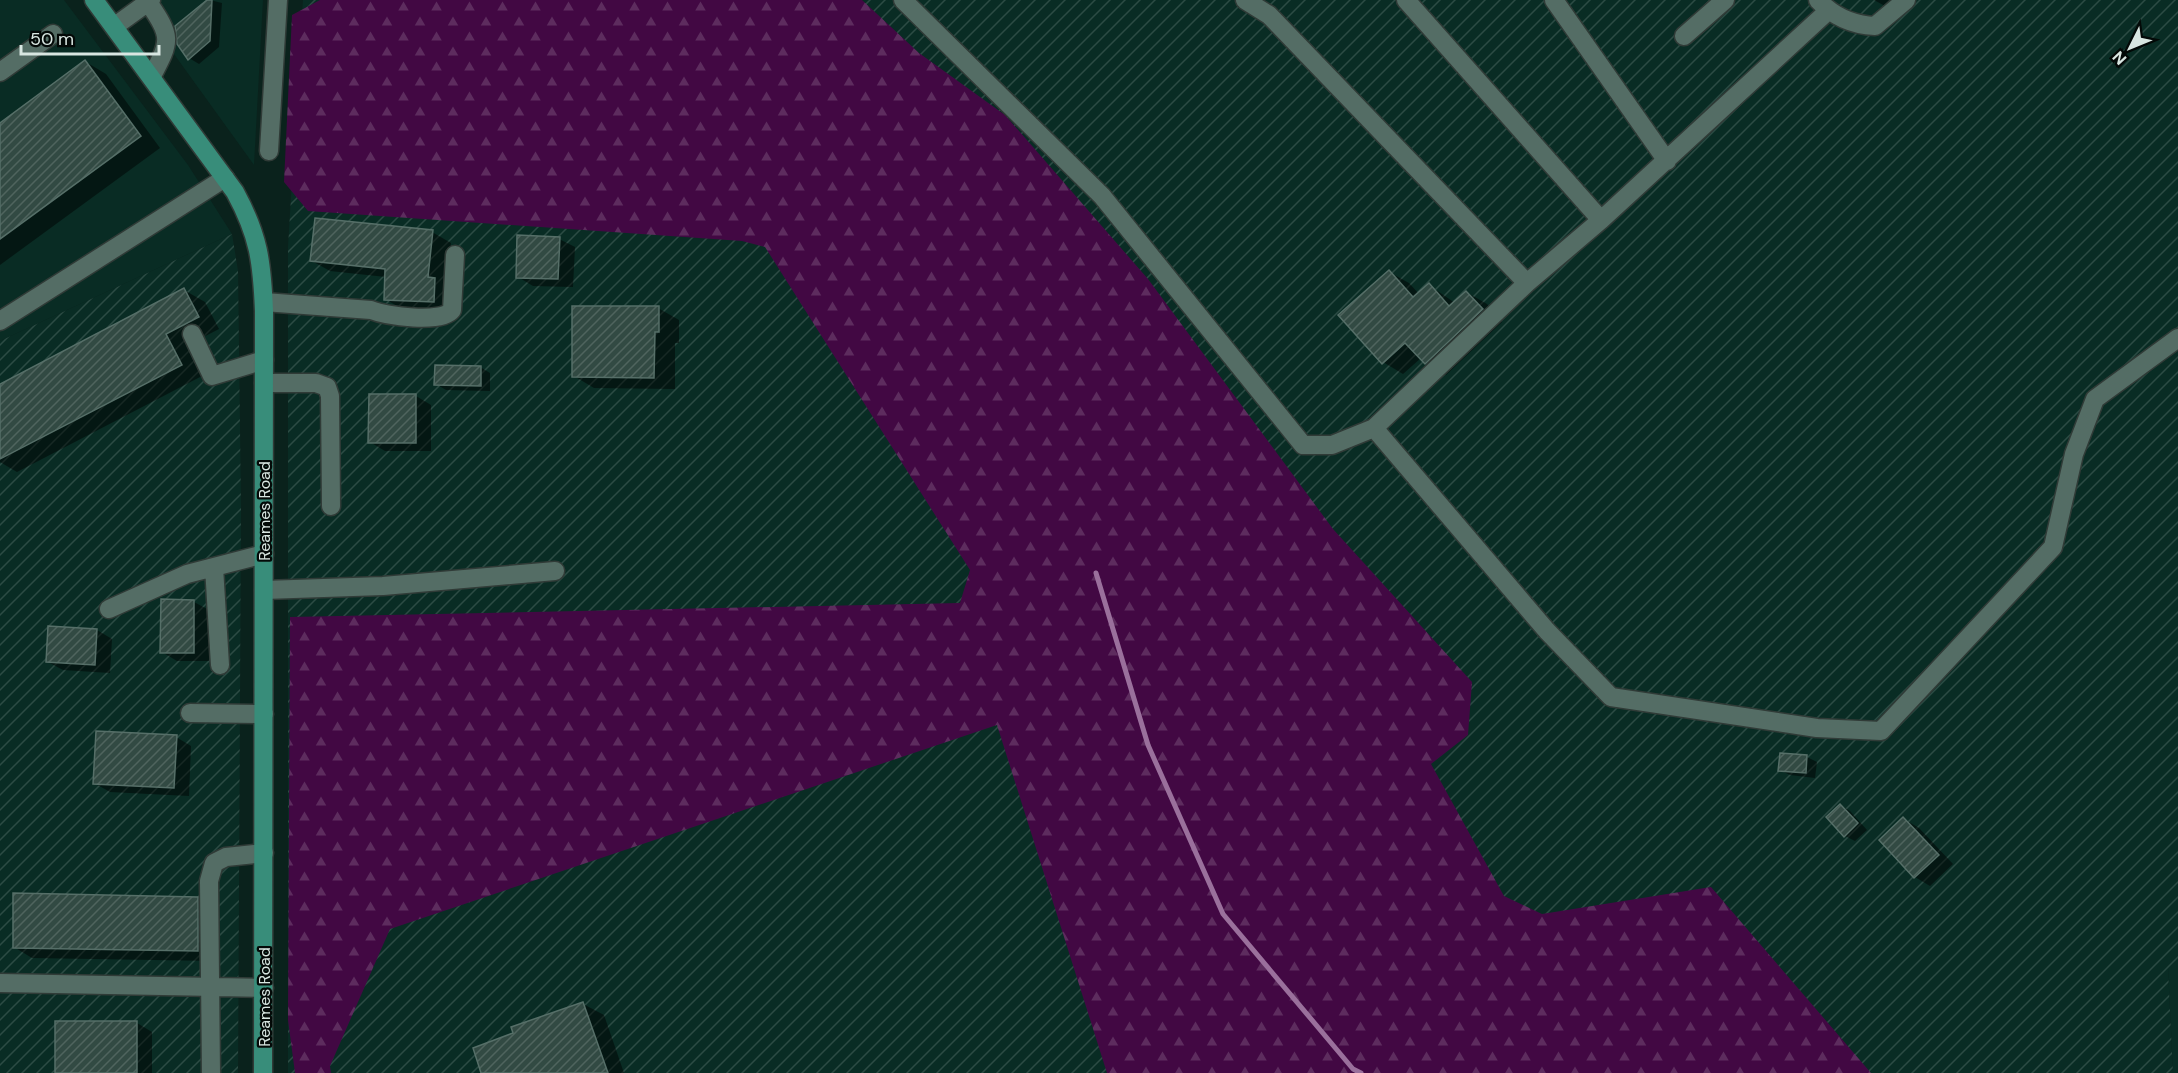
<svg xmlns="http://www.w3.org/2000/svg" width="2178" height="1073" font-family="'DM Sans',sans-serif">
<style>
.built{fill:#092c24}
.industrial{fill:url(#industrial-furrows)}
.forest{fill:url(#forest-firs)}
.shadow{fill:#0007}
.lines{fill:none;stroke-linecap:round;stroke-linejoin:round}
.stream{stroke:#9a709c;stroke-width:5}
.building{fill:url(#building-hatch);stroke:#566f68;stroke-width:1.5}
.minor-casing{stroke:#303b37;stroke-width:21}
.major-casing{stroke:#303b37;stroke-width:21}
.minor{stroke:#546d65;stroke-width:18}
.major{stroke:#388d7a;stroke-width:18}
.labels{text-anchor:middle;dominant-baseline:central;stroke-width:4.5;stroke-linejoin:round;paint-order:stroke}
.street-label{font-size:16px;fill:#d8e6e1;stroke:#030907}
</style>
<defs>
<pattern id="industrial-furrows" width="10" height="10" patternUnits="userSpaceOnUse" patternTransform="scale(1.5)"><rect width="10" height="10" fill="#092c24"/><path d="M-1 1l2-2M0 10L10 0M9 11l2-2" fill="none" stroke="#2c4b44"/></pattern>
<pattern id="forest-firs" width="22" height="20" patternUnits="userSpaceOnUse" patternTransform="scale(1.5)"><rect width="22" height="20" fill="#420843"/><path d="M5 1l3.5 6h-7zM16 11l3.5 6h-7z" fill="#5d2c5e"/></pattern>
<pattern id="building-hatch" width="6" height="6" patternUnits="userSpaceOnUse" patternTransform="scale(1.5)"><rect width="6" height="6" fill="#324a43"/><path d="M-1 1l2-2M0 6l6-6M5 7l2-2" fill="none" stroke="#4f645e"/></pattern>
</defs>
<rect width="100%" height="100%" fill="#0a221c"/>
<!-- built -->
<path class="built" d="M0,0H64L188,165L232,234L0,341Z
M135,0H263L254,165Z
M2178,960V1073H2173L2168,968Z"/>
<!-- industrial -->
<path class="industrial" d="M303,0H2178V960L2168,969L2173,1073H288V247Z
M232,234L238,271L241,508L238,1073H0V341Z"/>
<!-- forest -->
<path class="forest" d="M320,0H862L919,53L1005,115L1148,279L1333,529L1472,682L1468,735L1431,764L1504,896L1542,914L1711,887L1871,1073H1107L997,725L390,929L330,1066L331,1073H295L288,1020L290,617L960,603L970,570L765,247L742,241L308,211L284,182L292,15Z"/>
<!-- shadow -->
<path class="shadow" d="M210,0L222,3L219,47L199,64L189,58Z
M1874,0H1892L1885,6Z
M86,62L106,74L160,148L0,265V125Z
M432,232L451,243L446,286L453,312L404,310L385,299L386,277L330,271L312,261Z
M559,239L575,247L573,287L533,286L518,277Z
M1389,272L1409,283L1419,294L1429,285L1455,303L1466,292L1487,304L1502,322L1446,375L1421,358L1403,374L1383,362Z
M184,290L205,302L219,329L186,346L202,376L17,472L0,462V385Z
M658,308L679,320V343H675V389L594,388L574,376Z
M480,367L490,373V391L446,390L436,384Z
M416,396L431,405V451H385L370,442Z
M194,602L209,610V661H177L162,652Z
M97,630L112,639L110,673L63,670L48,662Z
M176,737L191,746L189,796L110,792L94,783Z
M1807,757L1817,762L1815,778L1790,775L1780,770Z
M1840,805L1850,811L1867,830L1855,841L1845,836Z
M1904,819L1919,828L1953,864L1930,886L1915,877Z
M197,898L215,909V961L32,958L14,947Z
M583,1004L604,1015L624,1073H483L515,1034Z
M137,1023L152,1032V1073H58Z"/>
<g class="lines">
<!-- stream -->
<path class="stream" d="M1096,573L1148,745L1223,914L1353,1069L1361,1073"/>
</g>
<!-- building -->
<path class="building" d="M207,0H212L210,41L188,60L177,44L175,26Z
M85,60L141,136L0,239V123Z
M315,218L433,230L428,277L435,278L434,302L384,300L385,269L310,261Z
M517,235L560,237L558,279L516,278Z
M1389,270L1413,297L1429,283L1449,306L1466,291L1483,309L1425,364L1405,343L1382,364L1338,315Z
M184,288L199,317L166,334L182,365L0,459V384Z
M572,306H659V332H655L654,378L572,377Z
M435,365L481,366V386L434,385Z
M369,394H416V443H368Z
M161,599L194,600V653H160Z
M48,626L97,629L95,665L46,662Z
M96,731L177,735L174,788L93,784Z
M1780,753L1807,755L1806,773L1778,771Z
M1840,804L1858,823L1844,837L1826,817Z
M1903,817L1939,855L1914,878L1879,840Z
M13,893L198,897V951L13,948Z
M583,1002L608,1073H481L473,1048L513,1033L511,1027Z
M55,1021H137V1073H55Z"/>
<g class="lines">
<defs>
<path id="minor" d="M903,0L1102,196L1303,445H1332L1374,428L1527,283
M1245,0L1269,15L1527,283L1601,220
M1406,0L1601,220L1828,11
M1554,0L1667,161
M1818,0C1833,16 1853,25 1875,26L1906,0
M148,2C172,37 171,40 152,76
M115,26L151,0
M1684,36L1725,0
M0,72L53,34
M269,151L278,0
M264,302L371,310C386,316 442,324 452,310L455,255
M0,321L225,178
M192,334L212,376L264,360
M264,383H316L327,387L330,396L331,506
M1374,428L1547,631L1611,697L1817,728L1881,731L2053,547L2074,454L2095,399L2178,338
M214,567L220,665
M264,590L383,586L555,571
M109,609L187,574L264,554
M190,713L264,714
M0,983L264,988
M211,1073L209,881L214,863L226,857L264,853"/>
<path id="major" d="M94,0L235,192C259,236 262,262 264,311L263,1073"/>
</defs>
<!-- minor casing -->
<use href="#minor" class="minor-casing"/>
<!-- major casing -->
<use href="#major" class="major-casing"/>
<!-- minor -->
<use href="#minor" class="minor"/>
<!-- major -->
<use href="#major" class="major"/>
</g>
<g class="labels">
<!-- street labels -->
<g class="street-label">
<text transform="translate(264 511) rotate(-90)">Reames Road</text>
<text transform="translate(264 997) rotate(-90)">Reames Road</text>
</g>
</g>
<!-- north arrow -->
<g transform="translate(2130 48) rotate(227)" stroke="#030907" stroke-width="4.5" paint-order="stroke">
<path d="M0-4.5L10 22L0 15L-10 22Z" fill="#d8e6e1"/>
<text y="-9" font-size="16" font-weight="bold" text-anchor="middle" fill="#d8e6e1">N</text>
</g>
<!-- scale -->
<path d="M21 45v9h138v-9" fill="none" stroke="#d8e6e1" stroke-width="3"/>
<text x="30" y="45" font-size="18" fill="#d8e6e1" stroke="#030907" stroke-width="4.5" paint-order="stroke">50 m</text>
</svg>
